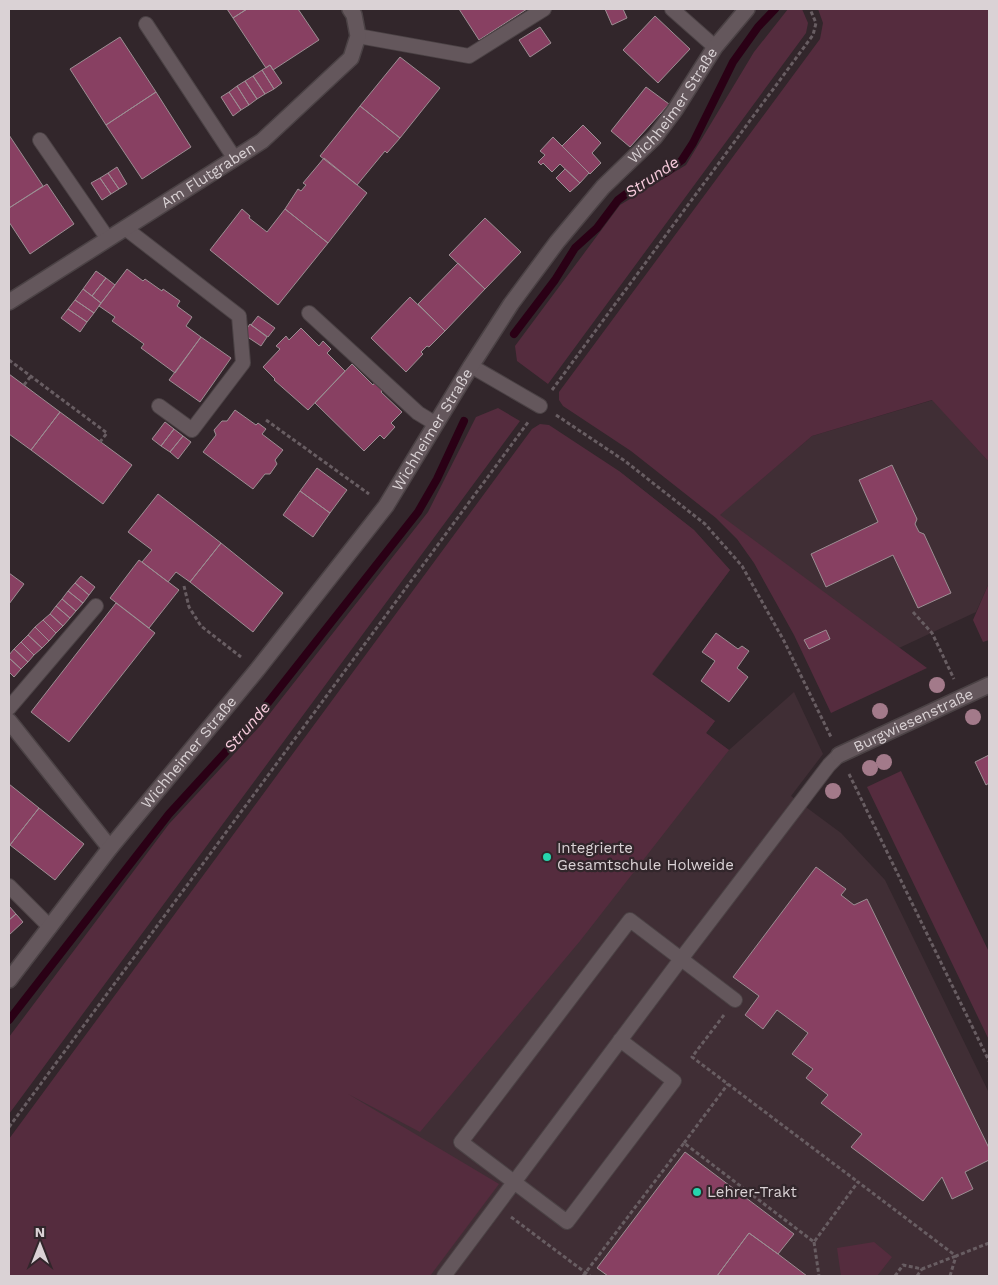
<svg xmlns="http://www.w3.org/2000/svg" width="998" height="1285" font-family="'Work Sans',sans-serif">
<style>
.built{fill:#402e35}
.green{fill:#552c3e}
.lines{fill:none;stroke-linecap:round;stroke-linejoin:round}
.stream{stroke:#2a0015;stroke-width:8}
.building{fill:#884062;stroke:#9c8e93}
.lane-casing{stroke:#4b4245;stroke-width:16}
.street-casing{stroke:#4b4245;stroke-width:18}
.path{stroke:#685d62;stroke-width:3;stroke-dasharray:4 2.5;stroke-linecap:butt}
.lane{stroke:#64575c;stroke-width:14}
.street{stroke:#64575c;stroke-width:15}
.tree{fill:#a37a8a}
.poi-dot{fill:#26d5ae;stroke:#32262b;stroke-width:2}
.labels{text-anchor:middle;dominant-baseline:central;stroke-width:4.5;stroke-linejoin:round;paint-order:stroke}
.street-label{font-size:15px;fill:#dad2d5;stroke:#32262b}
.poi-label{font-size:15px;fill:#dad2d5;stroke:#32262b;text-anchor:start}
.water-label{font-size:16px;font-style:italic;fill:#f7cbdc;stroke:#32262b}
</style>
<rect width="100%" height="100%" fill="#32262b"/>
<!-- built -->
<path class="built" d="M933,400L989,462V583L976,612L899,648L719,515L812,436Z
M619,471L694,530L730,570L652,675L715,721L706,733L729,750L794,692L823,754L791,796L841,833L885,880L989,1093V1276H9Z"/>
<!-- green -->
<path class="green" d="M788,9H802L808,23L806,33L548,384L517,361L515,346L620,205L686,165L754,52Z
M818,9H989V462L932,400L812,436L720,515L927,668L831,713L794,635L754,563L737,539L716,518L631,451L563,406L559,400V392L820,39L823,23Z
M498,408L520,421L9,1114V1037L169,824L260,726L428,512L476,417Z
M540,424L549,425L619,471L694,530L730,570L652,674L715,721L706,733L729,750L580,941L420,1132L348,1094L499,1184L430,1276H9V1139L532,429Z
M989,583V640L983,642L973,620Z
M901,771L989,952V1040L867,787Z
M874,1242L892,1257L877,1276H841L837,1248Z"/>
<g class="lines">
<!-- stream -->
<path class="stream" d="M514,334L555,280L575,248L597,228L618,200L638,185L667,172L682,160L693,143L733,62L758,27L775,9
M9,1020L169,814L252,723L418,512L437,479L464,421"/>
</g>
<!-- building -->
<path class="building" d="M227,9H247L233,18Z
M247,9H298L319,40L273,70L270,65L266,68L233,18Z
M459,9H527L479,40Z
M605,9H623L627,18L612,25Z
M655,16L690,49L658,83L623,50Z
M540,27L551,43L530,57L519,40Z
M120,37L156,92L106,125L70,69Z
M400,57L440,88L400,138L360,106Z
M270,65L282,83L274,89L262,70Z
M262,70L274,89L265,94L253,76Z
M253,76L265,94L257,99L245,81Z
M245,81L257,99L249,105L237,86Z
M237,86L249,105L241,110L229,92Z
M646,87L669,104L630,147L611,131Z
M156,92L191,147L142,179L106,125Z
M229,92L241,110L233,116L221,97Z
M360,106L400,138L387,153L385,151L357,185L320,156Z
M583,125L601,143L592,153L601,163L590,174L562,146Z
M9,135L43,186L9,208Z
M553,137L589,173L580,183L560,164L552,172L543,163L541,165L538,162L545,155L540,151Z
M324,158L367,193L328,243L285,209L298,189L301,191L306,185L303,183Z
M117,167L127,184L119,189L108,173Z
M565,169L580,183L570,192L556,178Z
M108,173L119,189L111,194L100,178Z
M100,178L111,194L102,200L91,183Z
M47,184L74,224L30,254L9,222V208Z
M242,209L250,216L249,218L267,232L285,209L328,243L278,305L210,250Z
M485,218L521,252L485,289L449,255Z
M458,263L485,289L445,331L418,304Z
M127,269L143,281L145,279L162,291L163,289L180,301L177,306L192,317L186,326L201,337L175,373L141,348L144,344L112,321L115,317L99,306Z
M96,271L106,278L92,296L83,289Z
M106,278L115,285L101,303L92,296Z
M83,289L101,303L94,313L75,300Z
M410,297L445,331L429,347L427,346L421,352L423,354L406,372L371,338Z
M75,300L94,313L87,322L68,309Z
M68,309L87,322L80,332L61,318Z
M258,316L275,328L268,337L251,325Z
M250,324L267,337L261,346L243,334Z
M301,328L319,346L323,341L331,349L327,353L345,371L308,410L274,380L275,379L263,367L280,349L276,346L286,336L289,340Z
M201,337L231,358L200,402L169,380Z
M352,364L373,385L376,381L384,388L381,392L402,412L391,423L395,427L384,439L380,435L364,451L315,403Z
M9,374L60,412L31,450L9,434Z
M235,410L256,425L258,423L266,429L262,434L283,450L275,460L277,464L270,474H265L253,489L203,452L216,435L214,430L222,421H227Z
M60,412L132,465L103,504L31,450Z
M165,422L174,429L161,446L152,439Z
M174,429L183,436L170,452L161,446Z
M183,436L191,442L178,459L170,452Z
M892,465L917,519L915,524L919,532L924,534L951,593L918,608L893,555L826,587L811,554L878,522L859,480Z
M317,468L347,490L330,513L300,491Z
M300,491L330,513L313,537L283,515Z
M158,494L221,543L190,582L176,572L168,582L142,562L152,550L128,532Z
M221,543L283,593L253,632L190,582Z
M139,560L179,590L149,628L110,598Z
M9,573L24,584L9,604Z
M81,576L95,587L89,595L75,583Z
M75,583L89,595L83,603L68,591Z
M68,591L83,603L76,611L62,599Z
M62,599L76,611L70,618L56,606Z
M116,603L155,633L69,742L31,712Z
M56,606L70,618L63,626L50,614Z
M50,614L63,626L56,633L43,620Z
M43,620L56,633L49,641L35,627Z
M35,627L49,641L42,648L28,635Z
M826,630L830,639L809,649L804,640Z
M716,633L738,649L742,646L749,651L737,668L748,677L729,702L701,681L715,661L702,652Z
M28,635L42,648L34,655L21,642Z
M21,642L34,655L28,662L14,649Z
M14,649L28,662L21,669L9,658V655Z
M9,658L21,669L14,677L9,672Z
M989,755V783L986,785L975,762Z
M9,784L39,808L10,845L9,844Z
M39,808L84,844L55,880L10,845Z
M816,867L846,889L841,895L854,905L867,899L989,1148V1160L965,1172L973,1189L952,1199L942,1177L923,1201L851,1147L862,1134L821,1103L828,1095L806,1078L813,1069L792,1054L808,1033L777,1010L763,1029L745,1015L759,996L733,977Z
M9,906L16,914L9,920Z
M16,914L23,922L9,935V920Z
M685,1152L794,1234L778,1254L749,1233L717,1276H608L597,1268Z
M749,1233L778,1254L807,1276H717Z"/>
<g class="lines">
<defs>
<path id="lane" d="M672,9L715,47
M146,24L235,159
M358,36L469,56L544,9
M40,140L108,239
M125,228L239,316L243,363L192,430L159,406
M309,313L418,413L436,424
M471,366L540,406
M9,708L96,606
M9,886L50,927
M620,1040L674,1081L567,1222L461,1142L630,920L735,1000
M444,1276L681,959L829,765L839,755"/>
<g id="street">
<path id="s1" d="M9,302L262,141L351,58L358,36L354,15L350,9"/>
<path d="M9,721L110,848"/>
<path id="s2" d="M839,755L989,685"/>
<path id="s3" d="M9,980L110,848L257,670L386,506L471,366L511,304L557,242L603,187L655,137L675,110L715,47L747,9"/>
</g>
</defs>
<!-- lane casing -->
<use href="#lane" class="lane-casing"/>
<!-- street casing -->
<use href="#street" class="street-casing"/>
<!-- path -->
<path class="path" d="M9,360L107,433L100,442
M24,385L31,376
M552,390L813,35L816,23L810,9
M556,415L625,461L705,524L742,566L784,641L831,737
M266,420L369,494
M184,586L189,607L201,626L241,657
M913,612L932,633L954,679
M849,774L989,1061
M724,1015L692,1057L858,1182
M9,1127L529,421
M684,1143L728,1084
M511,1217L590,1276
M814,1242L819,1276
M583,1276L684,1143L814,1242L858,1182L956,1256L989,1243
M895,1276L903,1265L922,1269L956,1256
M917,1276L922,1269
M950,1276L956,1256"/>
<!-- lane -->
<use href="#lane" class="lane"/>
<!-- street -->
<use href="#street" class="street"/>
</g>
<!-- trees -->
<g class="tree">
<circle cx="937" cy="685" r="8"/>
<circle cx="880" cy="711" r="8"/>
<circle cx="973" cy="717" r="8"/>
<circle cx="884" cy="762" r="8"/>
<circle cx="870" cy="768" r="8"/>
<circle cx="833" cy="791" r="8"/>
</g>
<!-- markers -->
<g class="poi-dot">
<circle cx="547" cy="857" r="5"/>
<circle cx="697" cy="1192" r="5"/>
</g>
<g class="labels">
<!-- street labels -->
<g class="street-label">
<text stroke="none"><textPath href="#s3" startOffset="1100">Wichheimer Straße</textPath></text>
<text stroke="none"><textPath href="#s1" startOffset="236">Am Flutgraben</textPath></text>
<text stroke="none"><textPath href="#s3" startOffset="695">Wichheimer Straße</textPath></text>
<text stroke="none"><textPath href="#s2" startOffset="82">Burgwiesenstraße</textPath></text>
<text stroke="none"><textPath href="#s3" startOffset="290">Wichheimer Straße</textPath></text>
</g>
<!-- poi labels -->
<g class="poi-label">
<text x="557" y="848">Integrierte<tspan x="557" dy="17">Gesamtschule Holweide</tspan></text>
<text x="707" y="1192">Lehrer-Trakt</text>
</g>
<!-- water labels -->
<g class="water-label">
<text transform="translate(652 177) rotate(-34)">Strunde</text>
<text transform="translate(247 727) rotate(-49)">Strunde</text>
</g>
</g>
<!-- border -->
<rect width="998" height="1285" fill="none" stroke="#dad2d5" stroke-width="20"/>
<!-- north arrow -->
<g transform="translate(40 1245)" stroke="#32262b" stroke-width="4" paint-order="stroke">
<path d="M0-4L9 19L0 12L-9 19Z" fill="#dad2d5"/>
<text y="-8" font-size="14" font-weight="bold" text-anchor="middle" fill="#dad2d5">N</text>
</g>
</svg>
